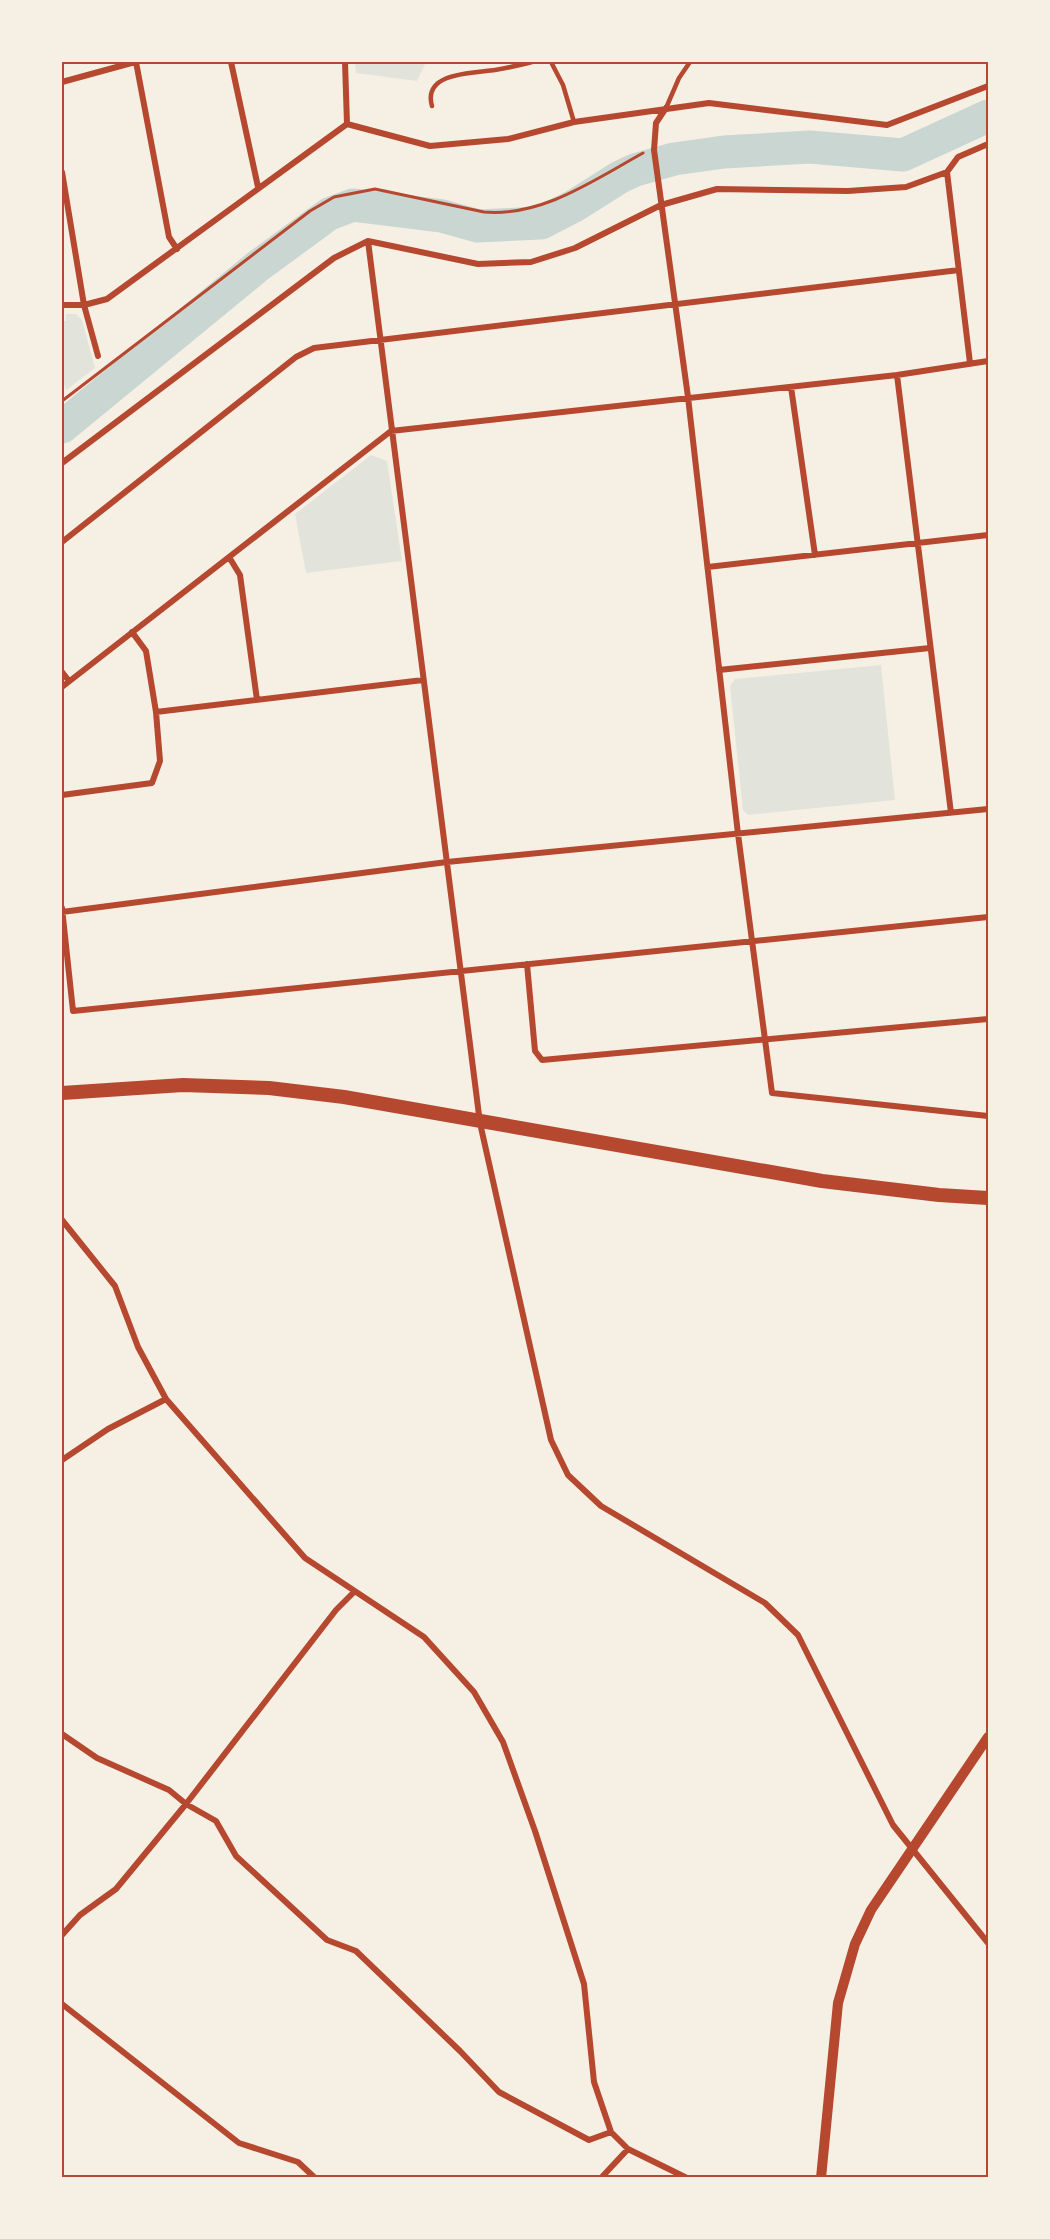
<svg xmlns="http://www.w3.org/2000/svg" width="1050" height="2239" font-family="'Fira Sans',sans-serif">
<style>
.green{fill:#e2e4dc}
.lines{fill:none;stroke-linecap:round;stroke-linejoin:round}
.river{stroke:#c9d6d2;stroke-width:33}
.path{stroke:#b5482f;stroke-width:3}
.service{stroke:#b5482f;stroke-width:4.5}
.minor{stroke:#b5482f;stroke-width:6}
.tertiary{stroke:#b5482f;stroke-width:10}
.primary{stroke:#b5482f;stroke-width:14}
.neatline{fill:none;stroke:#b5482f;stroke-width:2}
</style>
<rect width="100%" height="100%" fill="#f6efe4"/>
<!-- green -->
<path class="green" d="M355,62H426L417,81L356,73Z
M66,314H76L82,320L95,368L66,390L62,378V321H66Z
M371,455L387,461L402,561L306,573L295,514Z
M881,665L895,800L748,815L743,810L730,686L735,679Z"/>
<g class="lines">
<!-- river -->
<path class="river" d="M62,427L258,266L329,214L353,205L442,216L478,226L541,223L574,206L620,177L635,170L674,159L724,152L810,147L903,155L988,116"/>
<!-- path -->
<path class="path" d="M62,401L310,211L334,197L375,189L484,212C542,217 594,180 643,153"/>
<!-- service -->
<path class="service" d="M551,62L563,85L574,122
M432,106C422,72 474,73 495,70C508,68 520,65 532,62
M666,108L679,78L690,62"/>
<!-- minor -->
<path class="minor" d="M136,62L169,237L177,249
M231,62L258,187
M345,62L347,124
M62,82L135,62
M666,108L656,123L654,150L688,397L738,834L772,1093L988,1116
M347,124L430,146L508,139L574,122L709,103L887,125L988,86
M62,172L84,305L98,356
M947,172L958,157L988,144
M368,241L480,1123L551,1440L568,1475L601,1506L765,1603L798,1635L893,1825L988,1943
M62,305H84L107,299L347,124
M897,375L951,813
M791,387L815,555
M62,463L334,258L368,241L478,264L531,262L575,248L661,205L717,189L848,191L906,187L947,172L970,363
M62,542L296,357L314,348L959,270
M229,557L240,575L257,700
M708,567L988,535
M719,670L930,648
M62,672L69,681
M62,687L391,431L897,375L988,361
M156,712L423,680
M62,795L152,783L160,761L156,712L146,651L132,632
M62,908L73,1011L988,917
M62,912L447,862L988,809
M527,964L535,1051L542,1060L988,1019
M62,1220L115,1286L138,1347L166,1399L305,1558L424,1637L474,1692L503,1742L535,1831L584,1984L594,2082L611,2132L628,2149L687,2178
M62,1460L108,1429L166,1399
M62,1734L97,1758L169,1790L186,1804L216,1821L236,1856L327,1940L356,1951L460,2051L499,2092L589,2140L611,2132
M62,1935L80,1915L116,1889L186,1804L336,1610L354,1592
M62,2004L239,2143L298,2162L315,2178
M601,2178L628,2149"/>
<!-- tertiary -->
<path class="tertiary" d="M821,2178L838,2003L855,1944L871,1910L988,1737"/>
<!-- primary -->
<path class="primary" d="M62,1093L183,1085L269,1088L344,1097L822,1181L939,1195L988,1198"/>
</g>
<!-- border -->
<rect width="1050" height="2239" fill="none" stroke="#f6efe4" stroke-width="126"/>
<rect x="63" y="63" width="924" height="2113" class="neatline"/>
</svg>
